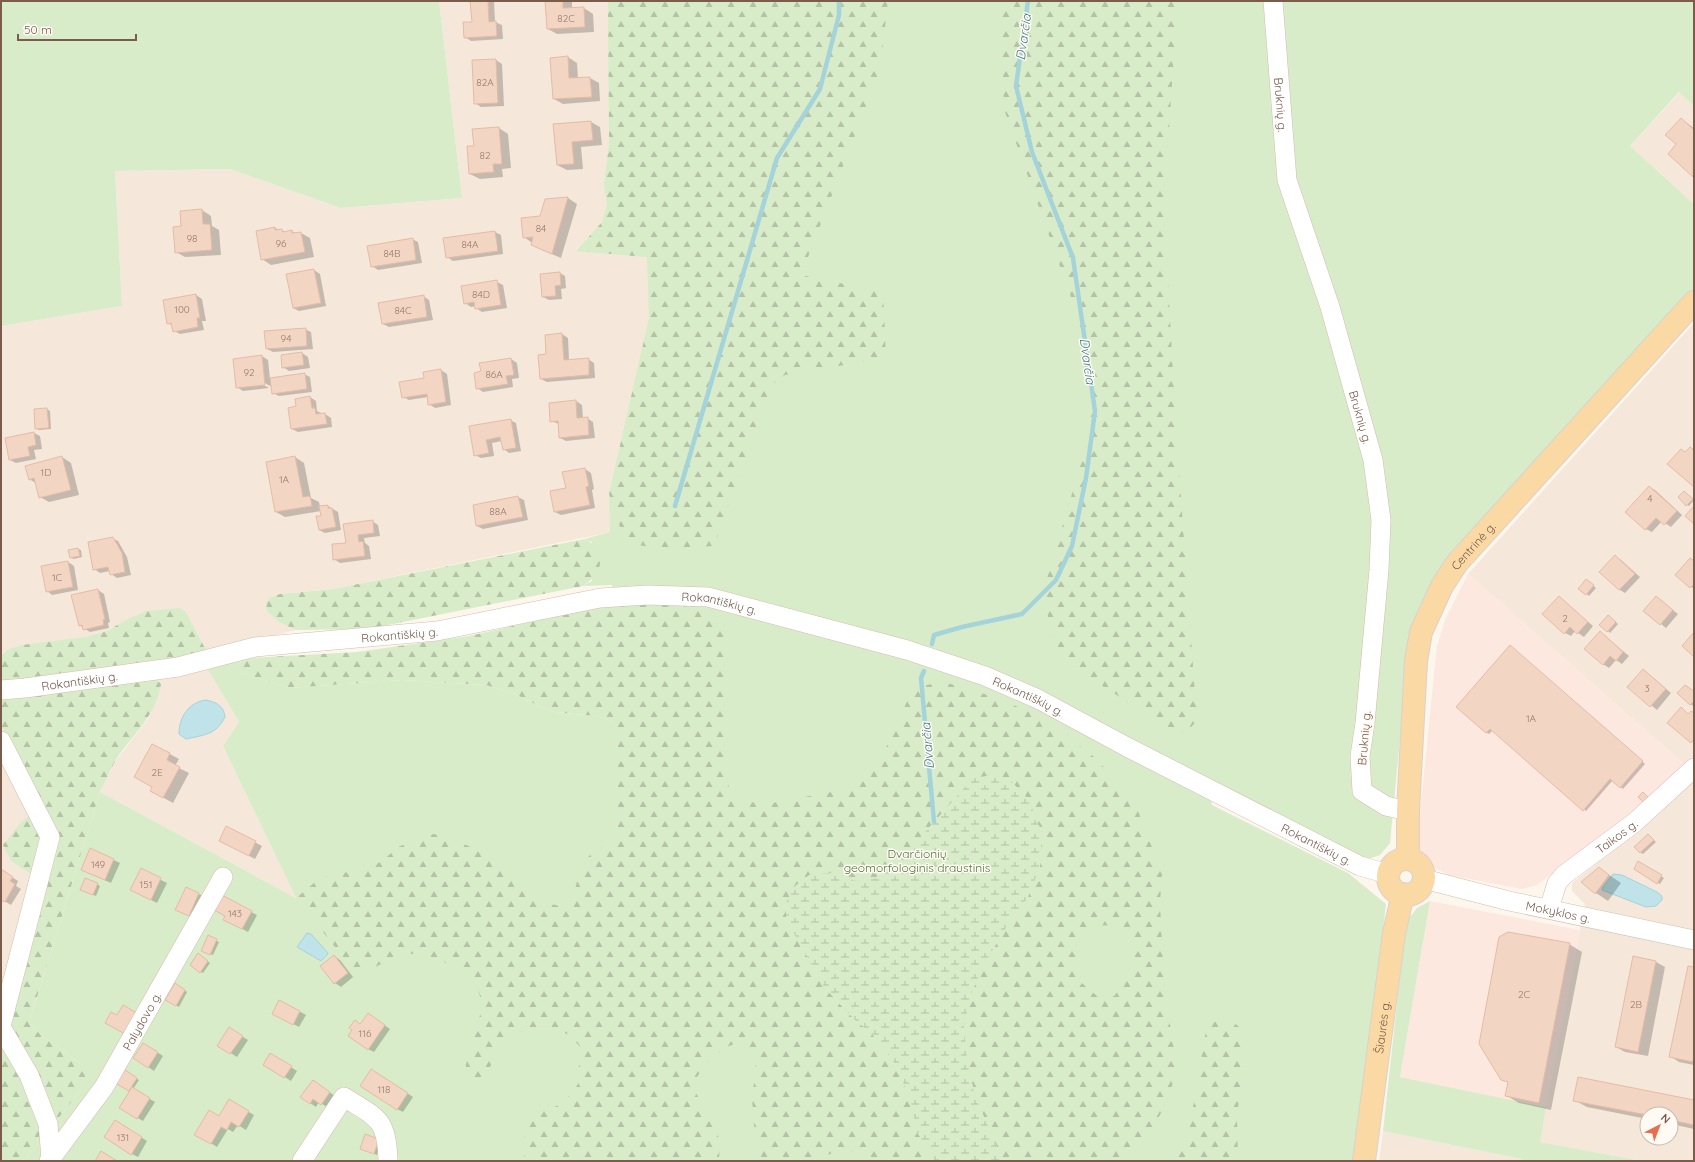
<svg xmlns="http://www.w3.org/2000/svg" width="1695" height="1162" font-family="Quicksand,sans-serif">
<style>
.residential{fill:#f5e8da;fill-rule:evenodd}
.commercial{fill:#fde8e0}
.green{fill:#d8ecc9}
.forest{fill:url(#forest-firs);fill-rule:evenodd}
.wetland{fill:url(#wetland-marsh)}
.water{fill:#bfe3e8;stroke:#a5d3da}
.shadow{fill:#0003}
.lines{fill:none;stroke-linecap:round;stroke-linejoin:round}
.stream{stroke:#a5d3da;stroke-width:4.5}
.building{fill:#f3d5c3;stroke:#e6bba3}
.minor-casing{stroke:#d1beb0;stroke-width:20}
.major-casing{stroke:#dad1cd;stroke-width:24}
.minor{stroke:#fff;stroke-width:19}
.major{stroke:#fbd9a5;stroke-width:22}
.labels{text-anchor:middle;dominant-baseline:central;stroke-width:3;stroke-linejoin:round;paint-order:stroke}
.number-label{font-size:10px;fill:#987a6a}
.street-label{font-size:12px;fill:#7a5c4d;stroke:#fffaf3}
.park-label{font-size:12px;fill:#537a41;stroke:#fffaf3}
.water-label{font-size:13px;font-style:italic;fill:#437c86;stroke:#fffaf3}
</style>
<defs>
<pattern id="forest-firs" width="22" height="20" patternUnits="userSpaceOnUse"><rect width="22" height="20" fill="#d8ecc9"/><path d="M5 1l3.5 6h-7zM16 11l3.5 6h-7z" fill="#b4c2a5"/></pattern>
<pattern id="wetland-marsh" width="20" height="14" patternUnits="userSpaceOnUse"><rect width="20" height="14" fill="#d8ecc9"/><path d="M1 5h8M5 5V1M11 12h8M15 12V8" fill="none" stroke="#b4c2a5"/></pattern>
</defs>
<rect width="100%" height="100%" fill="#fdf6ec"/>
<!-- residential -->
<path class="residential" d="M439,1H608L609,144L604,184L607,205L602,222L576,250L647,257L649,317L609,494L621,530L333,589L280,594L271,597L266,602L279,622L296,630L207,652L186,612L124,621L107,631L85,637L7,650L1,656V326L122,306L115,171L230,169L341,208L462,198Z
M1680,92L1694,106V204L1630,146Z
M1694,323V773L1468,574Z
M207,668L239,722L223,746L296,898L100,792L117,759L150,716L155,678Z
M1,725L40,807L11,861L29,873L42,895L1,1030Z
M1694,781V1161H1642L1539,1142L1585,904L1572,891V883L1635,833ZM1647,1114H1671V1138H1647Z
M1383,1131L1522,1159L1523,1161H1379Z"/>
<!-- commercial -->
<path class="commercial" d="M1468,574L1687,767L1644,806L1537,885L1522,889L1448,875L1421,860L1416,851L1437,646L1445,620Z
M1430,901L1580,930L1546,1107L1400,1077Z"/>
<!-- green -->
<path class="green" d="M1,1H439L462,198L341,208L230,169L115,171L122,306L1,326Z
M608,1H1694V106L1679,92L1630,146L1694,204V291L1627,365L1452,552L1405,687L1390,843L1380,855L1368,859L1337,848L1209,783L1212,805L1348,873L1386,904L1358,1161H24L81,1090L82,1065L43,1037L29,1023L100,792L296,898L223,746L239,722L207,668L243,660L237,665L238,672L289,688L402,680L486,685L515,694L541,707L555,712L596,716L612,721L618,728L612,585L583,586L592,581V542L584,539L610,532L609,494L649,317L647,257L576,251L602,222L607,205L604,184L609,144Z
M1430,901L1400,1077L1546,1107L1540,1142L1642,1161H1523L1522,1159L1383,1131L1406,922L1417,908Z"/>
<!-- forest -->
<path class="forest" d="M608,1H888L880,71L801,275L883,292L886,358L785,375L771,385L714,546L663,549L638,545L621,530L609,494L649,318L647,257L576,251L602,222L607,205L604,184L609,144Z
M1005,1H1179L1176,22L1164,206L1176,429L1195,694L1199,719L1188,730L1178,733L1065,663L1051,631L1043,592L1087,443L1088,387L1078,317L1004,109L1000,21Z
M584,539C609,549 603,574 583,586L368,629L296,630L279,622L267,611L266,602L271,597L280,594L333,589Z
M661,602L714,612L721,623L727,640L726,752L729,791L743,802L772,803L842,790L862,782L878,765L909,697L920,686L944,682L998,698L1045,719L1098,760L1138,811L1162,873L1160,904L1165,1002L1171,1029L1177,1071L1165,1106L1142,1146L1127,1161H1001L1002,1159L975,1096L967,1062L964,1026L972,991L986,961L1007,926L1028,897L894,867C866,885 861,883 830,873L824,987L855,1020L872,1034L896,1064L911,1102L917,1132L935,1161H874L860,1152L839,1151L818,1158L814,1161H763L755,1139L752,1098L756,1068L751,1049L737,1043L724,1048L706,1064L697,1077L695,1091L720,1140L719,1161H525L523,1143L528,1124L542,1111L560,1105L571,1094L578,1084L580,1047L570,1035L556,1030L516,1032L501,1042L484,1081L474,1087L465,1079C465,1060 471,1044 476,1026C478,1020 482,1012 482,1005C480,974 433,951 405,954C397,955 368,971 358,976L296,898L320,878L362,869L381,862L398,847L430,834L447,835L476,850L548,903L559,906C581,895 573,882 583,864C589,853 599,849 609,842C613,839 616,834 618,830V729L612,721L596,716L555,712L541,707L515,694L486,685L402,680L289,688L237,672V665L243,660L251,658L357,652L469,636L605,605ZM1113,925L1128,936L1132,954L1128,979L1114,996H1097L1077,979L1076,948L1091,926Z
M180,608L186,612L207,652L178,662L1,686V656L7,650L22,645L85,637L107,631L124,621L146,611Z
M155,678L161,684C156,716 134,733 117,758C111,769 106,781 100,792L29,1023L43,1037L82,1065L86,1078L81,1090L24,1161H1V1030L41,895L29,873L11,861L3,845L21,822L40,807L1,725V700Z
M1222,1020C1238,1023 1241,1026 1246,1041L1237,1116L1238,1161H1173L1181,1148L1189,1131L1206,1030L1211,1023Z"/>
<!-- wetland -->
<path class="wetland" d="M993,775L1010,780L1029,800L1042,833L1040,867L1028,897L1007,926L986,961L972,991L964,1026L967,1062L975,1096L1002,1159L1001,1161H935L917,1132L911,1102L896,1065L872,1034L855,1020L824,987L786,919V902L795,886L809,875L830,873L856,881L877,878L894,867L973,778Z"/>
<!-- water -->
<path class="water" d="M206,700C216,702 224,706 225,717C216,735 204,735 186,739L179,734C179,717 189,702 206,700Z
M1613,874L1622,875L1657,892L1662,896V900L1656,906L1646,907L1602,890L1603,887Z
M307,933L311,934L328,953L327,955L321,961L297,947Z"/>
<!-- shadow -->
<path class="shadow" d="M471,1H494L495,22L502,25L503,39L471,41L465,37L473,23Z
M546,1H572V9L584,8L593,14L594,32L557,34L548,29Z
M568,57L577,63L578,79L590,78L599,83L600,101L563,104L554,99Z
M496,60L502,64L504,106L481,107L475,103Z
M1681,119L1694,128V176L1669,154L1677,144Z
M591,122L600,127L602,145L581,147L583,169L567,170L557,165L554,124Z
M499,128L508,134L511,168L502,169L503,177L480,179L470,174L475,146Z
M568,198L577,204L561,258L542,250L524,237L541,216L546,200Z
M202,210L211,216L212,226L219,230L221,255L185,257L176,252L182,227Z
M275,228L286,232L292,231L296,234L301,233L310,238L314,257L271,265L262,259Z
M495,232L501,235L503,254L453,261L447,257Z
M412,239L418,242L422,263L378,270L372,266Z
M314,270L320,274L326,306L299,311L293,308L287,275Z
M560,273L565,276L566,288L561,289L562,299L549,300L543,297Z
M497,282L503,285L507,308L482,312L476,308V306L471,307L465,303Z
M196,295L202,299L206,321H202L204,330L180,334L174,331L173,326L168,323Z
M423,296L429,300L433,320L389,327L383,324Z
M305,329L311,332L313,349L273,352L267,349Z
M562,334L568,338L569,360L588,359L594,363L595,378L547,382L541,379L547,355Z
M302,353L308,357L310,368L289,371L283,367Z
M262,356L268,360L270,379L304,374L310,377L312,392L279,396L273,393L272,387L261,381L260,383L269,388L243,391L237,387Z
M511,359L517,363L519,378L512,379L513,387L483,392L477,388L482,372Z
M441,370L447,374L451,405L435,408L429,404L428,397L409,400L403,397L425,379Z
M310,397L316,401L317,411L321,413V415L325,414L331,418L332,427L298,432L292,429L297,407Z
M576,401L582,405L583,419L587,418L593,422L595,438L566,441L560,438L559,424L551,421Z
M47,409L50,411L51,429L39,430L36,428Z
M510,420L516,423L521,451L509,453L504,449L502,441L492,443L494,456L481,458L475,455L470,427Z
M34,433L40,436L42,449L34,450L36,459L16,463L10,460Z
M62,457L71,463L79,495L49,502L40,497L36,483L29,479Z
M295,457L304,463L311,498L319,502L320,507L328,506L338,512L341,530L325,533L319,530L322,516L321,511L285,517L276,512L267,462Z
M585,469L591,473L594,489L592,490L595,508L561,515L555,512L567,489Z
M1649,487L1655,490L1682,515L1671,527L1662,521L1652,532L1646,529Z
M1684,492L1694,500L1689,506L1687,505Z
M518,497L524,500L528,520L483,529L477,526L474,506Z
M372,521L378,525L380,536L364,538L365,543L369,546L371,559L340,563L334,559L347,544Z
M112,538L118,541L127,557L131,575L117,578L111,574L110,571L100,573L94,569Z
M78,549L81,550L82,557L74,559L71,558Z
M1615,556L1621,560L1640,577L1625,593L1620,590L1601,572Z
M1694,561V589L1676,575Z
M68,562L74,566L78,590L52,595L47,591Z
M1589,582L1596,588L1589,596L1580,588Z
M98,590L104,594L110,622L108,623L109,628L90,632L79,625Z
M1559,597L1593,626L1584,637L1575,631L1571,636L1565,633Z
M1656,597L1678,614L1666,628L1645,611Z
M1611,618L1618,624L1610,633L1608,631Z
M1600,632L1629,656L1622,664L1616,660L1609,668L1603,664Z
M1510,646L1645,764L1623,789L1613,780L1586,811L1493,730L1489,734L1487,733L1457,706Z
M1644,670L1671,693L1657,710L1629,687Z
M1692,690L1694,691L1693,706L1678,693Z
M153,745L179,759L175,766L189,773L173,803L151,791L153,787Z
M227,827L262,846L255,859L226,844Z
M1651,837L1656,842L1643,854L1640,852Z
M91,849L120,863L111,883L88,873Z
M1639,863L1664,878L1660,884L1635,869Z
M1599,868L1621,883L1608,901L1596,893L1583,882Z
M1,870L18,881L16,886L21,889L11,905L1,899Z
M141,870L167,883L157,903L137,893Z
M97,884L100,886L96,896L84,891Z
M186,888L205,897L195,918L183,913Z
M223,897L257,915L248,932L224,919L226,916Z
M209,937L219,942L213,955L205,952Z
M1569,944L1582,952L1551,1110L1519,1103L1507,1096L1509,1083L1502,1079Z
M201,956L210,963L203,973L201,972Z
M334,956L340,960L353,977L341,987L335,983L321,967Z
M1633,957L1656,962L1665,967L1648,1056L1625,1052L1616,1047Z
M1694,968V1065L1679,1062L1670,1056Z
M176,984L187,992L179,1007L166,999Z
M280,1001L306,1015L299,1027L273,1013Z
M374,1018L390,1029L374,1052L368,1049Z
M235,1032L248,1040L237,1057L218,1045Z
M149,1047L163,1056L154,1071L148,1067Z
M270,1054L297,1071L291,1081L264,1064Z
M124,1071L139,1080L133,1089L155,1102L143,1121L121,1108L131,1091L117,1082Z
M377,1073L413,1097L403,1112L397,1109Z
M319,1085L335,1096L327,1107L319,1102L316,1107L310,1103Z
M1574,1100L1694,1101V1129L1671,1124V1114H1647V1119L1587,1107Z
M230,1101L254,1115L246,1130L238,1125L233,1132L228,1129L217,1147L196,1134L219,1118Z
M121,1125L147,1141L138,1157L132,1154Z
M381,1141L377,1155L364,1150Z"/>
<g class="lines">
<!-- stream -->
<path class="stream" d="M675,506L777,158L820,89L839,15V1
M932,644L934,635L962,627L1022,614L1056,580L1072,546L1086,478L1095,411L1073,258L1032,152L1016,86L1028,1
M924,671L921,678L934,822"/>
</g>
<!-- building -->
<path class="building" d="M470,1H488L489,22L496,21L497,36L464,38L463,22H472Z
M545,1H563V8L584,7L585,27L547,29Z
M568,56L569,78L590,77L592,97L553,99L550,58Z
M496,59L498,103L474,104L472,60Z
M1681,118L1694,130L1693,177L1668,154L1676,144L1665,135Z
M591,121L593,140L572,142L574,164L557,165L553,124Z
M499,127L502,164H493L494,172L469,174L467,146H474L472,129Z
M568,197L552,254L531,245L533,237L523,238L521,218L540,216L545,199Z
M202,209L203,224H210L212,250L175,253L173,227L181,226L180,211Z
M275,227V230L282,229L283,232L292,230V233L301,232L305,252L261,260L256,231Z
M495,231L498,251L446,258L443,238Z
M413,238L416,260L371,267L367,246Z
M314,269L321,303L293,308L286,274Z
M560,272L561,285L555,286L556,296L542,297L540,274Z
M497,280L501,305L475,309L474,302L464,304L461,286Z
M196,294L200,318H197L198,327L173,332L171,323L167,324L163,300Z
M424,295L427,317L382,324L378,303Z
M306,328L307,346L266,349L264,331Z
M562,333L564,360L589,358V375L540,379L538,355L546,354L545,335Z
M302,352L304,365L282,368L281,355Z
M262,355L265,385L236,388L233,359Z
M511,358L514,375L506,376L508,384L476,389L474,373L481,371L479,363Z
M441,369L446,402L428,405L427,394L402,398L399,382L424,378L423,372Z
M305,373L307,389L272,394L270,378Z
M310,396L312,408H315L316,414L325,413L327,424L291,429L288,408L296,406L295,399Z
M576,400L577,418L588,417L589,435L559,438L558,421L550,422L549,403Z
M47,408L49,428L35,429L34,409Z
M511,419L516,448L503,450L500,437L486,440L489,453L474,456L469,426Z
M34,432L36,445L28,447L30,456L9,460L5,438Z
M1690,447L1694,450V487L1667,464L1681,449L1685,452Z
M62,456L71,490L39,498L34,478L29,480L25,466Z
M295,456L303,497L310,496L312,506L275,512L266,462Z
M585,468L589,486L586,487L590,505L554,512L550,491L566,488L562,472Z
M1649,486L1677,511L1664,525L1656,518L1645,530L1625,512Z
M1684,491L1693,499L1686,506L1678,497Z
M518,496L523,517L476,526L473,505Z
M328,505V508H332L336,527L319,530L316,516H321L319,506Z
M1694,506V524L1685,516Z
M373,520L374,533L358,535L359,542L363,541L365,556L333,560L332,544L346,543L343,524Z
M113,537L122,553L125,572L110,575L108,567L93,570L88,542Z
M78,548L80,556L70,558L68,550Z
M1615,555L1635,574L1619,590L1599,572Z
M1690,558L1694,561V584L1690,588L1675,575Z
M68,561L73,587L46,592L41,566Z
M1586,579L1594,585L1586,595L1578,589Z
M98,589L105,619L103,620L104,625L83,630L82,625L79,626L71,595Z
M1559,596L1588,622L1577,634L1570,627L1564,634L1542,614Z
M1656,596L1673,610L1660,625L1643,611Z
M1608,615L1616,622L1607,632L1599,625Z
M1600,631L1623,652L1616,661L1610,656L1603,665L1584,649Z
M1694,632V657L1682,646Z
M1510,645L1643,761L1620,788L1610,779L1583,811L1490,729L1486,733L1456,707Z
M1643,669L1666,689L1650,707L1627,687Z
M1685,685L1694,691V701L1690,705L1677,693Z
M1681,707L1688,714L1691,711L1694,713V739L1691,743L1667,723Z
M152,744L170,753L167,760L180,767L163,798L150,791L152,787L134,777Z
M1643,792L1649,798L1644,803L1638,797Z
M226,826L256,841L249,856L219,841Z
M1648,834L1654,840L1640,853L1634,847Z
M90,848L114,859L105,880L81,870Z
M1638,861L1662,875L1657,884L1634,869Z
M1599,867L1609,875L1595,894L1581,882Z
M141,868L161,878L151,900L130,890Z
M1,869L13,877L10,881L15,884L5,902L1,900Z
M85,878L98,883L93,895L80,890Z
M186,887L199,893L189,916L175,910Z
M222,895L252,911L242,929L223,920L225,916L214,910Z
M1508,932L1570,943L1539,1103L1505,1096L1508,1082L1501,1080L1479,1044L1499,937Z
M208,935L217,939L210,955L201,951Z
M198,953L208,961L200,973L190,965Z
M334,955L348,973L334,984L320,966Z
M1633,956L1656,961L1638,1052L1615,1047Z
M1688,966L1694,967V1055L1693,1062L1669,1057Z
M175,983L185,990L176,1006L165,1000Z
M279,1000L300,1011L293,1025L272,1014Z
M123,1005L137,1013L125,1034L105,1023L111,1012L117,1015Z
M368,1013L385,1025L368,1050L348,1036L352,1030L349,1028L355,1020L360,1024Z
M229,1027L243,1036L230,1054L217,1046Z
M143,1043L158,1052L148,1068L133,1058Z
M270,1053L292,1066L284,1078L263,1065Z
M124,1069L137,1078L129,1091L115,1083Z
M371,1069L408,1093L397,1110L360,1086Z
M1578,1077L1694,1100V1125L1671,1120V1114H1647V1115L1573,1101Z
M313,1080L330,1092L321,1105L313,1099L310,1104L300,1097Z
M132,1087L150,1098L137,1119L119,1108Z
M229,1099L249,1111L239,1127L231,1122L227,1130L221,1127L211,1144L194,1135L209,1110L219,1116Z
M115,1120L142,1137L131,1155L104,1137Z
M365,1134L379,1139L374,1154L360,1149Z
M101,1151L117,1161H95Z"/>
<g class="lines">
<defs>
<g id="minor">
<path id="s1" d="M1273,1L1287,180L1330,307L1373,460L1381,520L1379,570L1365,723L1360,756L1362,791L1386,806L1408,811"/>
<path id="s2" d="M1,690L25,688L178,667L255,647L437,631L600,598L648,595L708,597L907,650L985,676L1038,699L1127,747L1360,866L1388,874"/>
<path d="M1,741L50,837L1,1026"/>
<path id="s3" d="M1424,879L1509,901L1694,940"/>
<path id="s4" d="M1549,909L1557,883L1564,875L1634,823L1694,768"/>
<path d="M1,1027L29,1075L48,1124L51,1158"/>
<path id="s5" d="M49,1161L104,1087L223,877"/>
<path d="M302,1161L344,1097C377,1118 387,1118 388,1161"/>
</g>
<g id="major">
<path id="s6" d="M1408,859V811L1416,661L1421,632L1431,610L1442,586L1457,563L1694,302"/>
<circle cx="1406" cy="877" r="18"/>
<path id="s7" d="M1364,1161L1394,933L1403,894"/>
</g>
</defs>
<!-- minor casing -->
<use href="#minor" class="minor-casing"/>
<!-- major casing -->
<use href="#major" class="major-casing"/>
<!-- minor -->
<use href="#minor" class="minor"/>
<!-- major -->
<use href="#major" class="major"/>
</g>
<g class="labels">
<!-- number labels -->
<g class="number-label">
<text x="566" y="18">82C</text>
<text x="485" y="82">82A</text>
<text x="485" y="155">82</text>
<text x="541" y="228">84</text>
<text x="192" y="238">98</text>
<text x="281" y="243">96</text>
<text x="470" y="244">84A</text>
<text x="392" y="253">84B</text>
<text x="481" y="294">84D</text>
<text x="182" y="309">100</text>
<text x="403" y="310">84C</text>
<text x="286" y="338">94</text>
<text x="249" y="372">92</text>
<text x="494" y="374">86A</text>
<text x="46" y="472">1D</text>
<text x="284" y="479">1A</text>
<text x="1650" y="498">4</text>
<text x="498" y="511">88A</text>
<text x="57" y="577">1C</text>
<text x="1565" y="618">2</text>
<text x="1647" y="688">3</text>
<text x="1531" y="718">1A</text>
<text x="157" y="772">2E</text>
<text x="98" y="864">149</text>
<text x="146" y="884">151</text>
<text x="235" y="913">143</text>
<text x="1524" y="994">2C</text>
<text x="1636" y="1004">2B</text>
<text x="365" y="1033">116</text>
<text x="384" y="1089">118</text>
<text x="123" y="1137">131</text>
</g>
<!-- street labels -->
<g class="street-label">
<text stroke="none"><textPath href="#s1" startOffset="104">Bruknių g.</textPath></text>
<text stroke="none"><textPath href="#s1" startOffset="428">Bruknių g.</textPath></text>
<text stroke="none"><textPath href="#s6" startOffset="329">Centrinė g.</textPath></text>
<text stroke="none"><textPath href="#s2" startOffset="727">Rokantiškių g.</textPath></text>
<text stroke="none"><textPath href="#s2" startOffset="403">Rokantiškių g.</textPath></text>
<text stroke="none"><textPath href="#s2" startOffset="79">Rokantiškių g.</textPath></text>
<text stroke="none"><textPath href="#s2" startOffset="1051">Rokantiškių g.</textPath></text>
<text transform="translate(1364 738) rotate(-85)">Bruknių g.</text>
<text stroke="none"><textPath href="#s4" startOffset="103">Taikos g.</textPath></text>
<text stroke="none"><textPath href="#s2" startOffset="1375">Rokantiškių g.</textPath></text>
<text stroke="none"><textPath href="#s3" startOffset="138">Mokyklos g.</textPath></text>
<text stroke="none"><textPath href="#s5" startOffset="168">Palydovo g.</textPath></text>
<text stroke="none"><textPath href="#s7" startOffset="135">Šiaurės g.</textPath></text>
</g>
<!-- park labels -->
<g class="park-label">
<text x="917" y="853">Dvarčionių<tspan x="917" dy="14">geomorfologinis draustinis</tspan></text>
</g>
<!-- water labels -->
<g class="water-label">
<text transform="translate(1023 37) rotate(-82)">Dvarčia</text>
<text transform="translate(1088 361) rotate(82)">Dvarčia</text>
<text transform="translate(927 746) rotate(-95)">Dvarčia</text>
</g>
</g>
<!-- border -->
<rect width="1695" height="1162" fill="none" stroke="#7a5c4d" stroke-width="4"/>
<!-- north arrow -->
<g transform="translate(1659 1126) rotate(42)"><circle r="19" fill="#fffaf3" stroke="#cabbb1"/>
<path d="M0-3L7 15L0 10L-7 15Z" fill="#e76f51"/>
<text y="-6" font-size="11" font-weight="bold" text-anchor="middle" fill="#7a5c4d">N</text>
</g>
<!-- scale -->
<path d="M18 34v6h118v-6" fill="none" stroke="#7a5c4d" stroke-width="2"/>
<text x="24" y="34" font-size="12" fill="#7a5c4d" stroke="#fffaf3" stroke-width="3" paint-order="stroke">50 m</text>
</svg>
